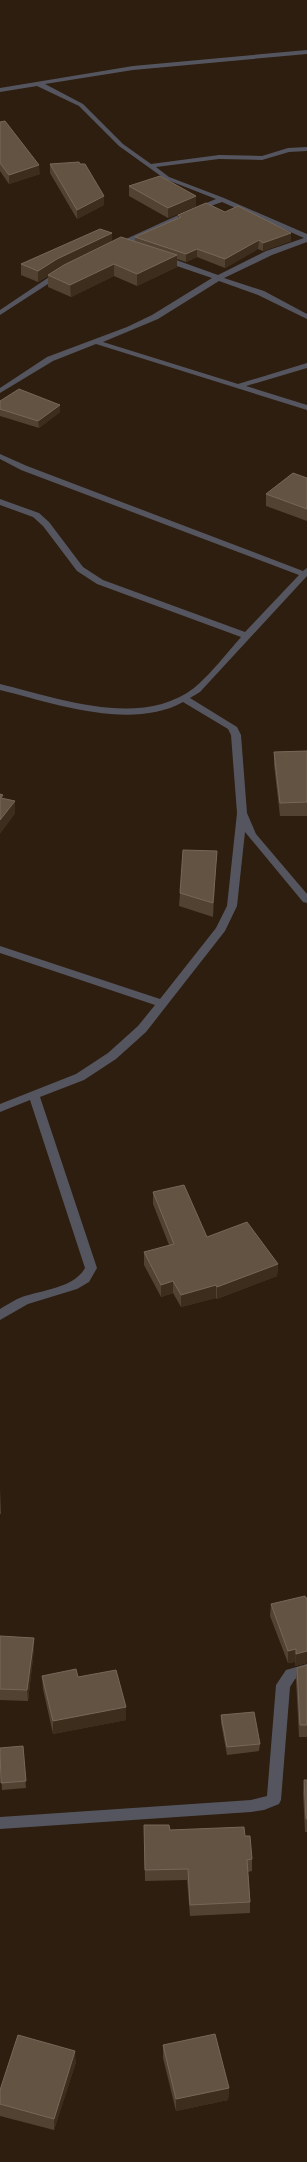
<svg xmlns="http://www.w3.org/2000/svg" width="307" height="2162" font-family="'Nunito Sans',sans-serif">
<style>
.lines{fill:none;stroke-linecap:round;stroke-linejoin:round}
.minor{fill:#55555f;fill-rule:evenodd}
.wall{fill:#524232}
.shaded-wall{fill:#3d2d1d}
.building{fill:#625343;stroke:#766859}
</style>
<rect width="100%" height="100%" fill="#2d1e0f"/>
<g class="lines">
<!-- minor -->
<path class="minor" d="M307,50V54L133,70L45,84L83,104L123,144L151,164L219,155L262,156L288,148L307,147V151L289,152L262,160L219,159L156,167L169,177L224,198L307,234V242L272,255L224,278L264,291L307,314V319L258,295L219,281L158,319L103,342L238,384L307,363V368L246,386L307,405V410L96,344L53,361L0,393V388L47,357L127,327L152,315L212,278L159,260V256H165L218,275L266,251L304,238L222,202L191,213L121,248H115V244L187,211L216,199L165,179L119,146L79,106L37,86L0,92V88L133,66Z
M58,271L65,273L0,315V310Z
M0,454L27,466L303,571L307,568V576L200,692L190,698L237,727L241,735L247,813L256,834L307,894V903L303,902L245,832L237,906L225,931L146,1032L116,1059L84,1080L40,1097L97,1268L89,1282L77,1289L28,1304L0,1320V1309C7,1305 14,1300 22,1297C42,1290 74,1288 85,1268L30,1100L0,1112V1104L76,1074L108,1053L138,1026L155,1005L0,953V946L160,999L216,928L227,906L237,813L231,735L228,729L183,702C131,731 53,703 0,690V684C57,698 141,729 194,688C209,676 228,652 241,637L97,584L77,571L43,526L33,517L0,505V499L39,513L49,522L83,567L103,580L245,632L299,575L21,470L0,459Z
M307,1664V1676L295,1679L290,1687L281,1800L279,1804L264,1810L251,1812L0,1829V1817L251,1800L267,1796L276,1685L286,1670Z"/>
</g>
<!-- wall -->
<path class="wall" d="M0,122L40,174L9,184L0,171Z
M50,164L104,205L77,219L50,173Z
M129,186L196,206L168,218L129,196Z
M178,215L291,241L263,251L258,249L225,268L197,257L186,262L177,259V267L137,286L114,276L71,297L48,287V276L38,282L21,275V264L112,233V241H135V237L178,219Z
M0,401L60,412L39,428L0,416Z
M307,478V521L266,506V494Z
M307,751V816H280L274,765V752Z
M217,851L216,864L213,917L179,906L180,893Z
M153,1192L207,1237L278,1264L277,1276L217,1299L216,1298L181,1307L173,1293L161,1297L144,1265V1252L169,1245L153,1204Z
M0,1488L1,1514H0Z
M307,1598V1663L295,1666V1662L288,1663L270,1616L271,1604Z
M0,1636L34,1638V1649L28,1701L0,1700Z
M307,1665V1737H299L296,1680L297,1668Z
M42,1676L78,1677L126,1707V1720L53,1734L43,1689Z
M221,1715L260,1744L259,1751L227,1755L221,1723Z
M23,1746L26,1788L2,1790L0,1760Z
M304,1780H307V1832H305L303,1793Z
M144,1825L170,1830L245,1836L252,1859V1871L248,1872L250,1902V1913L190,1916L187,1880L145,1881Z
M163,2045L229,2088L228,2100L176,2111L163,2058Z
M76,2062L54,2130L0,2116V2090Z"/>
<!-- shaded-wall -->
<path class="shaded-wall" d="M39,165L40,174L9,184V175Z
M104,196V205L77,219V210Z
M196,196V206L168,218V208Z
M112,233V244L57,270L38,282V271L57,259Z
M291,233V241L263,251V243Z
M259,240L258,249L225,268V259Z
M197,249V257L186,262V254Z
M177,255V267L137,286V274Z
M114,264V276L71,297L70,285Z
M60,405V412L39,428L38,421Z
M15,801V814L0,834V820Z
M217,851L216,864L213,917V903Z
M278,1264L277,1276L217,1299V1287Z
M173,1281V1293L161,1297V1285Z
M216,1285V1298L181,1307V1295Z
M34,1638V1649L28,1701L27,1690Z
M296,1649L295,1662L288,1663V1651Z
M307,1651V1663L295,1666L296,1654Z
M126,1707V1720L53,1734V1721Z
M75,2051L76,2062L54,2130V2119Z
M229,2088L228,2100L176,2111V2099Z"/>
<!-- building -->
<path class="building" d="M5,121L39,165L9,175L0,163V122Z
M79,162L80,164H85L104,196L77,210L50,164Z
M160,176L196,196L168,208L129,186Z
M206,203L225,212L238,206L291,233L263,243L259,240L225,259L197,249L186,254L135,237L181,217L178,215Z
M100,229L112,233L57,259L38,271L21,264Z
M121,237L177,255L137,274L114,264L70,285L48,275L64,265Z
M19,389L60,405L38,421L0,409V401Z
M293,473L307,478V509L266,494Z
M307,751V802L280,803L274,752Z
M0,794L3,795L1,798L15,801L0,820Z
M183,850L217,851L213,903L180,893Z
M184,1185L207,1237L247,1222L278,1264L217,1287L216,1285L181,1295L173,1281L161,1285L144,1252L174,1244L153,1192Z
M305,1596L306,1598H307V1651L296,1654V1649L288,1651L271,1604Z
M0,1636L34,1638L27,1690L0,1689Z
M307,1665V1725H300L297,1668Z
M76,1669L78,1677L116,1670L126,1707L53,1721L42,1676Z
M254,1712L260,1744L227,1747L221,1715Z
M23,1746L26,1781L1,1783L0,1748Z
M304,1780H307V1819H306Z
M144,1825H169L170,1830L244,1827L245,1836H250L252,1859L247,1860L250,1902L190,1905L188,1869L145,1870Z
M215,2034L229,2088L176,2099L163,2045Z
M18,2035L75,2051L54,2119L0,2104V2090Z"/>
</svg>
